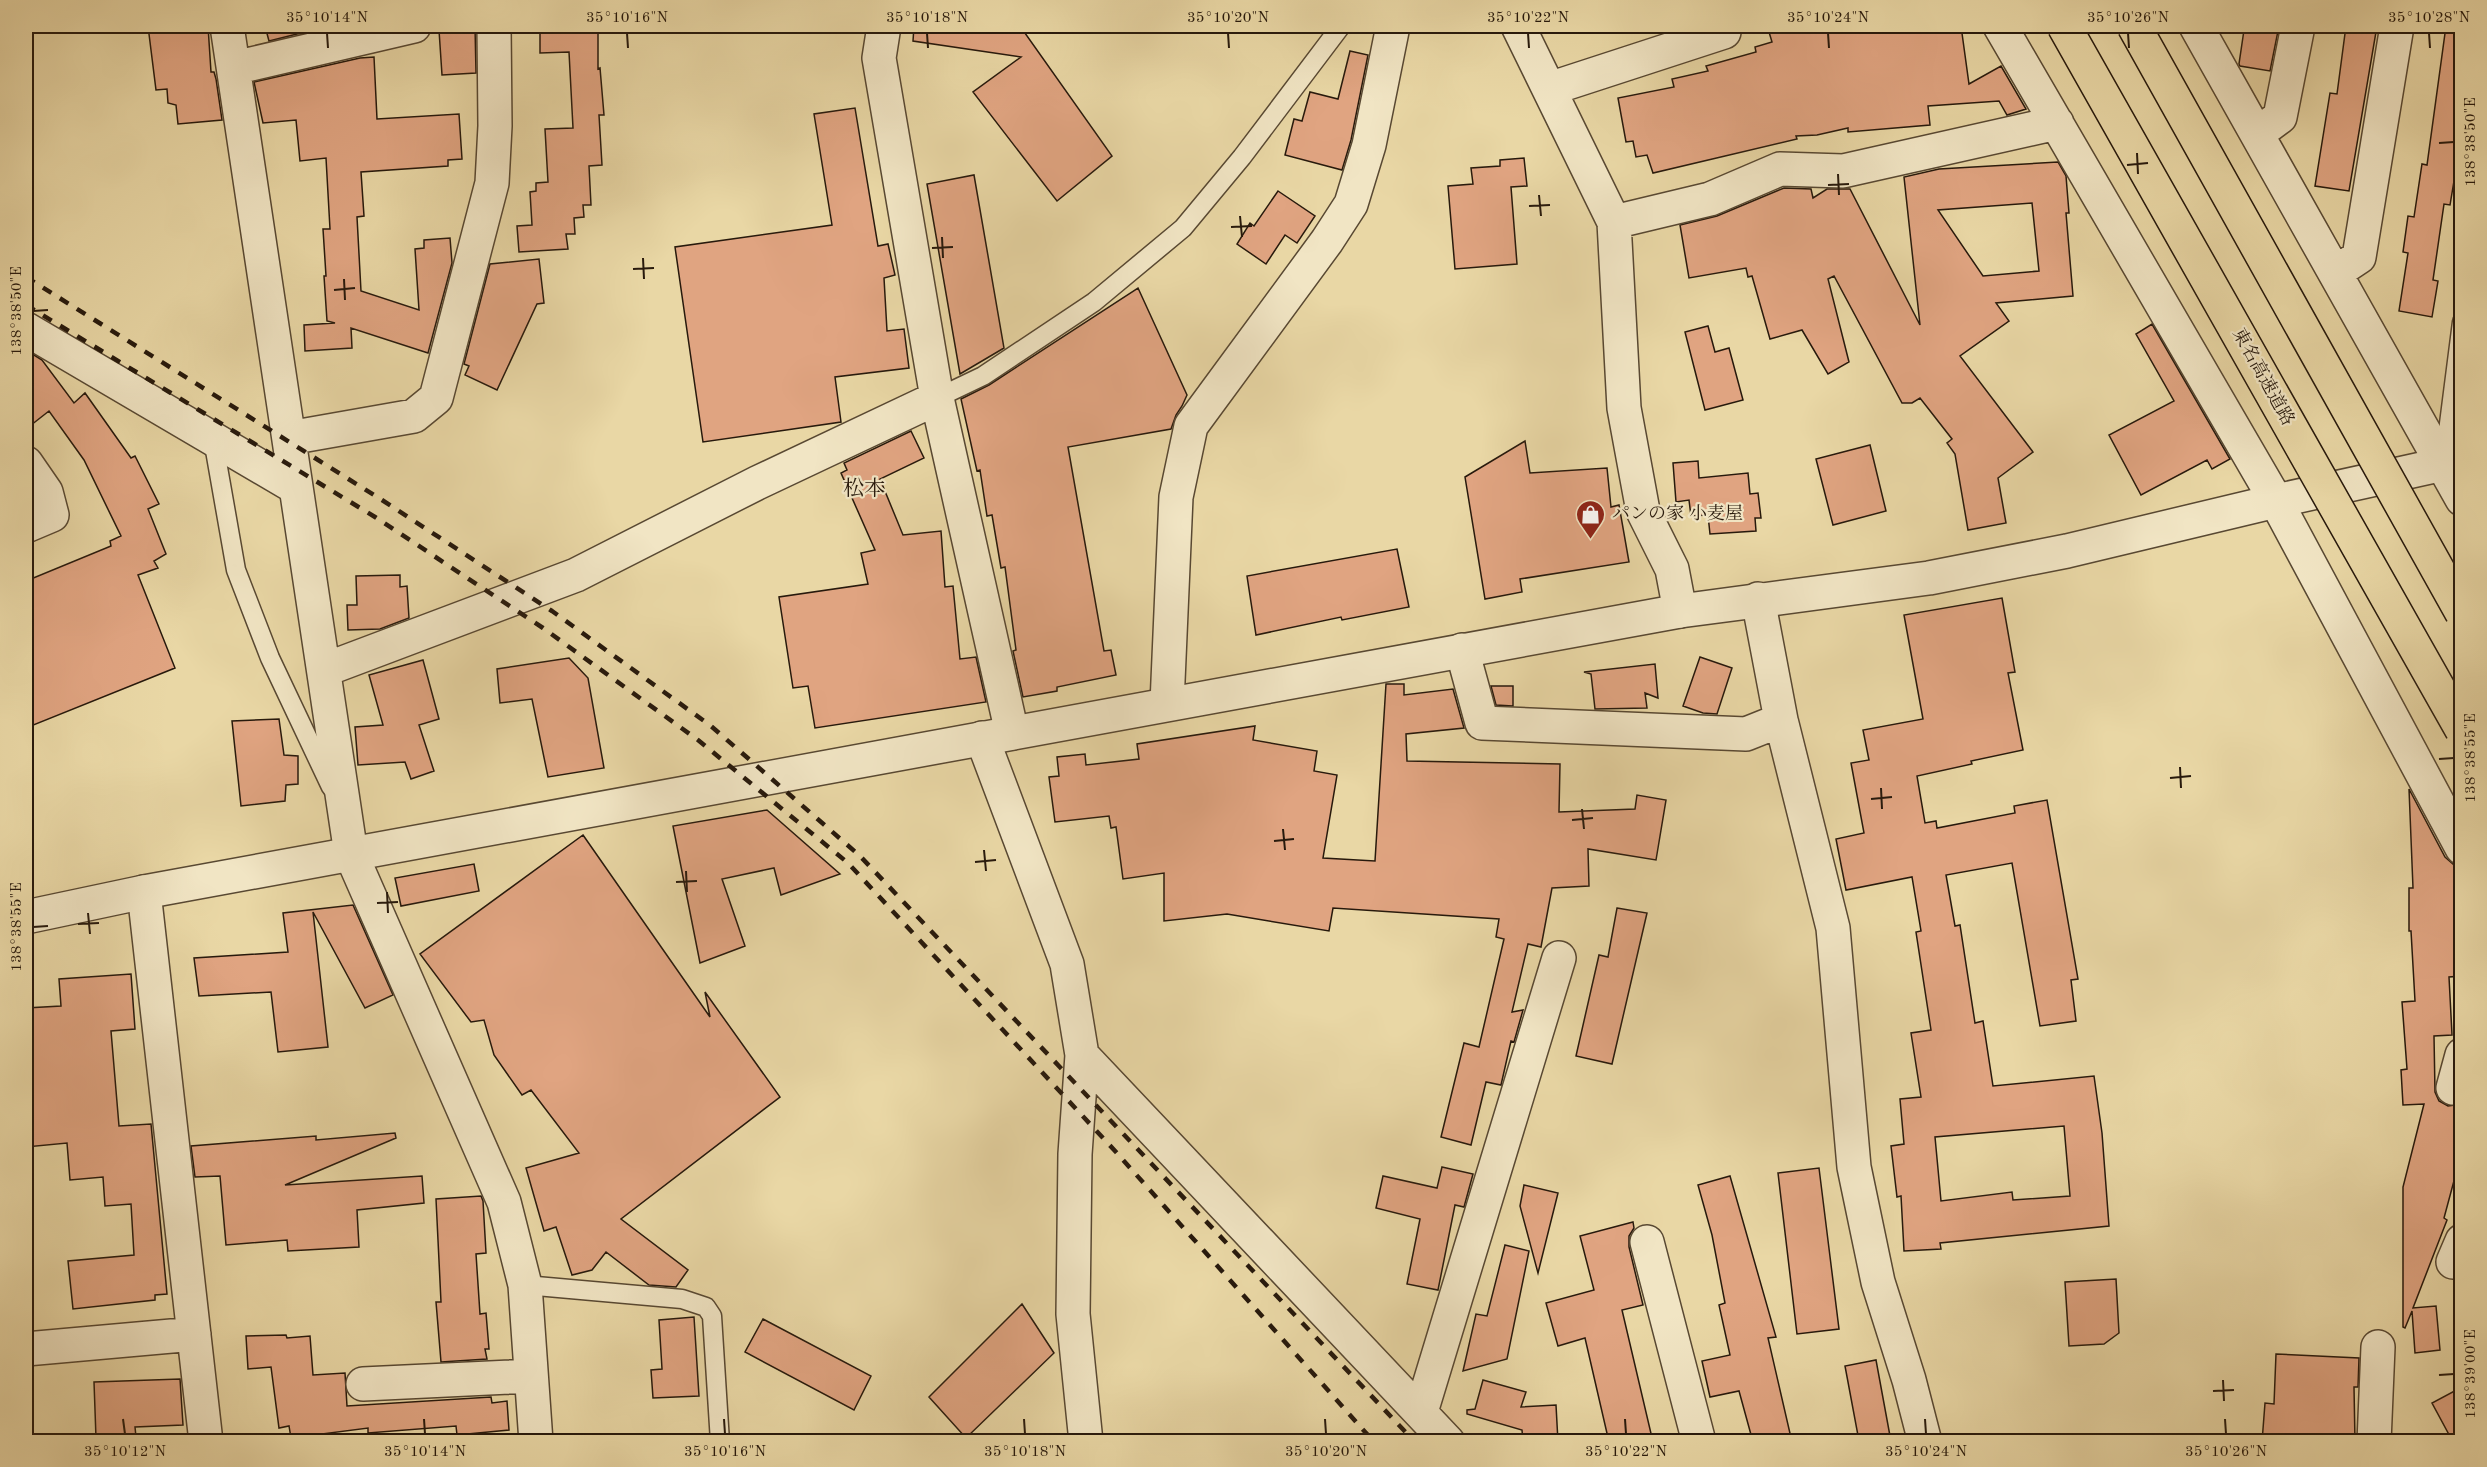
<svg xmlns="http://www.w3.org/2000/svg" width="2487" height="1467" font-family="'Old Standard TT','Noto Serif JP',serif">
<style>
.building{fill:#e0a481;stroke:#27190c;stroke-width:1.5;fill-rule:evenodd}
.lines{fill:none;stroke-linecap:round;stroke-linejoin:round}
.service-casing{stroke:#584832;stroke-width:21}
.minor-casing{stroke:#584832;stroke-width:36}
.tertiary-casing{stroke:#584832;stroke-width:36}
.service{stroke:#f1e5c4;stroke-width:18}
.minor{stroke:#f1e5c4;stroke-width:33}
.tertiary{stroke:#f1e5c4;stroke-width:33}
.rail{stroke:#27190c;stroke-width:4.5;stroke-dasharray:10 10;stroke-linecap:butt}
.motorway-bridge-casing{stroke:#27190c;stroke-width:36;stroke-linecap:butt}
.motorway-bridge{stroke:#e9d7a5;stroke-width:33}
.ticks{fill:none;stroke:#27190c;stroke-width:2}
.labels{text-anchor:middle;dominant-baseline:central;stroke-width:4.5;stroke-linejoin:round;paint-order:stroke}
.street-label{font-size:18px;fill:#27190c;stroke:#f1e5c4}
.poi-label{font-size:18px;fill:#27190c;stroke:#f1e5c4;text-anchor:start}
.quarter-label{font-size:21px;fill:#27190c;stroke:#f1e5c4}
.neatline{fill:none;stroke:#27190c;stroke-width:2}
.ticks-label{font-size:15px;text-anchor:middle;fill:#27190c}
</style>
<rect width="100%" height="100%" fill="#e9d7a5"/>
<filter id="stains"><feTurbulence type="fractalNoise" baseFrequency=".00333" numOctaves="4"/><feColorMatrix values="0 0 0 0 .2 0 0 0 0 .09 0 0 0 0 .02 0 0 0 .5 -.17"/></filter>
<radialGradient id="worn" r=".72"><stop offset=".6" stop-color="#630" stop-opacity="0"/><stop offset="1" stop-color="#630" stop-opacity=".3"/></radialGradient>
<!-- building -->
<path class="building" d="M148,26H208L211,72H214L216,79L222,120L178,124L176,105L168,103L167,89L156,90Z
M265,26H316L317,29L269,41Z
M540,26H598V69L600,68L604,115H599L602,165L589,166L591,205H583L584,217L574,218L575,234H566L568,249L519,252L517,226L532,225L530,192L536,191V183L548,182L545,129L573,128L569,52L540,53Z
M914,26H1020L1112,156L1057,201L973,92L1021,57L913,41Z
M1791,26H1961L1969,84L2001,66L2026,109L2007,115L1999,101L1928,106L1930,125L1848,132V128L1817,135L1796,136L1797,139L1653,173L1647,155L1636,157L1633,141L1626,142L1618,98L1674,87L1672,79L1708,71L1706,66L1756,52L1755,47L1772,42L1769,32Z
M2251,26H2279L2270,71L2240,66L2239,64L2244,30L2250,31Z
M2346,26H2377L2349,191L2315,186L2330,93L2337,94Z
M2446,26H2462V151H2459L2450,205L2444,204L2433,280L2438,281L2432,317L2399,311L2408,253L2403,252L2408,216L2414,217L2422,164L2427,165Z
M475,27L476,73L442,75L439,30Z
M1350,51L1368,55L1351,140L1342,170L1285,155L1294,119L1302,121L1310,92L1338,99Z
M374,57L377,119L459,114L462,159L448,160V166L361,172L364,216L357,217L361,291L419,310L415,249L424,248V240L450,238L452,263L428,353L351,328L352,348L305,351L304,325L335,323L327,321L324,276H326L323,229H330L326,158L300,161L296,120L263,123L254,82L360,58Z
M855,108L878,246L888,244L895,275L884,278L887,331L904,329L909,368L835,377L841,422L703,442L675,247L832,225L814,114Z
M1524,158L1527,186L1511,187L1517,264L1455,269L1448,186L1473,184L1471,168L1500,166V160Z
M2058,162L2066,176L2069,213H2066L2073,296L1996,303L2009,321L1960,356L2033,452L1998,478L2006,523L1968,530L1955,454L1947,443L1952,439L1920,398L1912,403H1902L1834,276L1828,279L1849,362L1828,374L1802,330L1770,339L1752,276L1748,277L1746,268L1689,278L1680,225L1717,216L1784,188L1811,189L1813,198L1827,189H1850L1920,325L1904,177L1939,169ZM2032,203L2039,271L1983,276L1938,210Z
M974,175L1004,348L960,374L927,184Z
M1278,191L1315,216L1297,243L1285,235L1266,264L1237,244L1250,223L1254,226Z
M539,259L544,303L537,304L497,390L465,375L469,366L464,364L490,264Z
M1138,288L1187,395L1182,406L1176,415L1171,429L1068,447L1104,651L1111,650L1116,675L1057,687V691L1023,697L1013,651L1016,650L1005,567L1001,568L992,515L987,516L980,470L977,471L961,399L989,385Z
M2152,324L2230,459L2212,469L2207,460L2141,495L2109,435L2174,401L2136,334Z
M1708,326L1715,352L1729,348L1743,400L1705,410L1685,332Z
M26,350L42,360L74,403L85,393L131,458L135,456L159,504L148,509L166,554L154,561L158,568L138,575L175,668L26,728V581L111,546L110,541L121,536L84,460L49,411L26,429Z
M911,431L924,458L880,479L903,535L941,531L945,587L953,586L960,659L976,657L986,702L815,728L808,686L793,688L779,597L868,584L861,553L875,550L841,473L847,470L844,463Z
M1525,441L1530,473L1607,468L1611,507L1619,505L1629,562L1520,579L1522,592L1485,599L1465,477Z
M1870,445L1886,511L1833,525L1816,459Z
M1698,461L1699,478L1748,473L1750,494L1758,493L1761,518H1755L1756,531L1710,534L1708,515L1691,516L1689,500L1676,502L1673,463Z
M1397,549L1409,607L1342,620L1341,617L1256,635L1247,576Z
M400,575V587L407,586L409,618L380,629L348,630L347,605H357L356,576Z
M2002,598L2015,672L2008,673L2023,750L1971,761L1972,764L1917,776L1925,823L1936,821L1937,828L2015,813L2014,806L2047,800L2078,979L2071,980L2076,1021L2040,1026L2012,863L1946,875L1955,926L1960,925L1975,1023L1983,1021L1993,1086L2094,1076L2102,1133L2109,1226L1940,1243L1941,1249L1904,1251L1901,1196L1897,1197L1891,1146L1904,1144L1900,1099L1921,1097L1911,1033L1931,1030L1916,932L1921,931L1912,877L1846,890L1836,839L1864,833L1851,763L1869,760L1863,730L1923,719L1904,615ZM2064,1126L2070,1196L2013,1200L2012,1192L1941,1201L1935,1137Z
M1700,657L1732,668L1717,714L1703,713L1683,706Z
M569,658L588,678L604,768L548,777L532,699L500,703L497,669Z
M423,660L439,719L419,725L434,771L411,779L405,762L358,765L355,727L383,725L369,675Z
M1655,664L1658,698L1645,693L1647,708L1595,709L1591,674L1584,672Z
M1386,684H1404V695L1453,689L1464,728L1406,734L1407,761L1560,764L1559,812L1635,809L1637,795L1666,800L1656,860L1588,849L1589,886L1552,888L1541,947L1528,944L1512,1012L1523,1010L1514,1042L1511,1041L1501,1085L1486,1082L1471,1145L1441,1137L1464,1043L1479,1047L1504,939L1496,937L1499,919L1333,908L1329,931L1227,914L1164,921V873L1123,879L1116,827L1111,828L1109,816L1055,822L1049,777L1059,776L1057,757L1085,754L1086,765L1139,759L1137,744L1255,726L1253,740L1317,751L1314,771L1337,775L1323,858L1375,861Z
M1491,686H1513V706L1496,705Z
M279,719L284,755L298,756V784L286,785L285,801L241,806L232,721Z
M2409,789L2445,857L2454,865L2455,941H2459L2462,970V976L2449,977L2452,1035L2434,1036L2435,1092L2439,1101L2448,1106L2462,1104V1151L2444,1218L2447,1220L2413,1308L2436,1306L2440,1350L2415,1353L2412,1311L2405,1328L2403,1327V1187L2424,1104L2403,1105L2401,1070L2407,1069L2402,1002L2415,1001L2411,931H2409V888H2413Z
M767,810L840,874L781,895L774,868L722,879L745,946L700,963L673,826Z
M583,835L710,1017L705,992L780,1097L621,1219L688,1270L676,1287L649,1285L606,1252L592,1270L572,1275L556,1227L544,1231L526,1168L579,1153L531,1090L522,1095L494,1055L484,1020L471,1022L420,954Z
M474,864L479,891L401,906L395,878Z
M353,905L393,995L365,1008L313,912L328,1047L278,1052L271,992L199,996L194,958L288,952L283,913Z
M1617,908L1647,913L1612,1064L1576,1056L1599,955L1608,957Z
M131,974L135,1029L111,1031L119,1126L151,1124L167,1294L155,1295V1300L73,1309L68,1261L134,1255L131,1204L105,1206L103,1177L70,1180L67,1143L26,1147V1008L61,1006L59,979Z
M395,1133L396,1138L285,1185L422,1176L424,1203L357,1210L359,1247L288,1251L287,1240L226,1245L220,1176L195,1177L191,1146L316,1136V1140Z
M1442,1167L1473,1174L1464,1207L1455,1205L1438,1290L1407,1284L1420,1219L1376,1208L1383,1176L1437,1188Z
M1819,1168L1839,1329L1797,1334L1778,1173Z
M1730,1176L1776,1337L1768,1338L1792,1442H1753L1739,1391L1710,1397L1702,1361L1730,1355L1719,1305L1725,1303L1712,1235L1698,1185Z
M1524,1185L1558,1193L1538,1273L1520,1206Z
M481,1196L483,1201L486,1253L476,1254L480,1314L486,1313L489,1349H485L487,1359L441,1362L436,1302H441L436,1199Z
M1633,1222L1634,1228L1629,1236V1247L1643,1305L1622,1310L1653,1442H1609L1585,1338L1558,1346L1546,1303L1594,1290L1580,1236Z
M1505,1245L1529,1251L1507,1359L1463,1371L1476,1314L1487,1316Z
M2116,1279L2119,1333L2104,1344L2069,1346L2065,1282Z
M1022,1304L1054,1353L966,1438L929,1397Z
M694,1317L699,1396L653,1398L651,1370L662,1369L659,1320Z
M763,1319L871,1376L854,1410L745,1352Z
M286,1335L287,1338L310,1336L313,1375L345,1373L347,1406L491,1397L492,1403L507,1401L509,1430L457,1435L456,1426L368,1433V1428L291,1438L289,1426L279,1428L271,1367L248,1369L246,1336Z
M2276,1354L2359,1358L2358,1387H2354L2355,1442H2262L2265,1403L2274,1404Z
M1876,1360L1890,1436L1859,1441L1845,1366Z
M180,1379L183,1425L135,1427L136,1437L96,1438L94,1382Z
M1483,1380L1526,1392L1521,1407L1556,1405L1558,1442H1523L1522,1430L1467,1414V1410L1475,1409Z
M2462,1387V1442H2453L2432,1403Z"/>
<g class="lines">
<defs>
<path id="service" d="M937,398L983,376L1094,302L1183,228L1242,157L1341,26
M213,439L236,570L270,658L331,787
M2444,463L2462,322
M525,1285L682,1299L706,1307L712,1316L720,1442"/>
<path id="minor" d="M227,26L351,854L504,1202L525,1285L536,1442
M884,26L879,58L937,398L1012,733
M1518,26L1614,222L1624,408L1643,511L1672,569L1680,611
M2000,26L2276,501L2462,848
M2196,26L2462,499
M234,68L414,26
M1549,89L1724,32
M2257,134L2280,117L2298,26
M1614,222L1710,199L1780,169L1843,171L2057,123
M2335,273L2359,257L2397,26
M26,329L295,487
M289,438L414,416L436,398L492,183L495,126L494,26
M26,463L46,492L52,515L26,526
M1758,599L1781,720L1833,928L1854,1167L1878,1282L1909,1380L1925,1442
M1462,650L1482,723L1746,734L1781,720
M324,670L576,575L757,483L937,398
M1167,704L1176,497L1191,426L1327,241L1351,204L1369,145L1393,26
M982,738L1067,964L1082,1055L1075,1154L1073,1314L1086,1442
M144,892L206,1442
M1082,1055L1448,1442
M2453,1088L2462,1055
M1647,1242L1699,1442
M2453,1262L2462,1241
M26,1349L194,1334
M363,1384L531,1376
M1421,1412L1559,958
M2374,1442L2378,1347"/>
<path id="tertiary" d="M26,917L144,892L1680,611L1929,578L2067,551L2276,501L2462,460"/>
</defs>
<!-- service casing -->
<use href="#service" class="service-casing"/>
<!-- minor casing -->
<use href="#minor" class="minor-casing"/>
<!-- tertiary casing -->
<use href="#tertiary" class="tertiary-casing"/>
<!-- service -->
<use href="#service" class="service"/>
<!-- minor -->
<use href="#minor" class="minor"/>
<!-- tertiary -->
<use href="#tertiary" class="tertiary"/>
<!-- rail -->
<path class="rail" d="M26,277L382,500L552,611L711,726L860,856L1415,1442
M26,305L375,517L543,628L698,740L848,863L1116,1152L1374,1442"/>
<defs>
<path id="motorway-bridge" d="M2064,26L2462,730
M2134,26L2462,613"/>
</defs>
<!-- motorway-bridge casing -->
<use href="#motorway-bridge" class="motorway-bridge-casing"/>
<!-- motorway-bridge -->
<use href="#motorway-bridge" class="motorway-bridge"/>
</g>
<!-- ticks -->
<path class="ticks" d="M327,33L328,48M627,33L628,48M927,33L928,48M1228,33L1229,48M1528,33L1529,48M1828,33L1829,48M2128,33L2129,48M2429,33L2430,48M2439,143L2454,142M2137,153L2138,174M2127,165L2148,163M1838,174L1839,195M1828,185L1849,184M1539,195L1541,216M1529,206L1550,205M1240,216L1242,237M1231,227L1252,226M942,237L943,258M932,248L953,247M643,258L644,279M633,269L654,268M344,279L345,300M334,290L355,288M33,311L48,310M2439,759L2454,758M2180,767L2181,788M2170,778L2191,776M1881,788L1882,809M1871,799L1892,797M1582,809L1584,829M1572,820L1593,818M1283,829L1285,850M1274,841L1294,839M984,850L986,871M975,862L996,860M686,871L687,892M676,882L697,881M387,892L388,913M377,903L398,902M88,913L90,934M78,924L99,923M33,927L48,926M2439,1375L2454,1374M2223,1380L2224,1401M2213,1391L2234,1390M123,1419L125,1434M424,1419L425,1434M724,1419L725,1434M1024,1419L1025,1434M1325,1419L1326,1434M1625,1419L1626,1434M1925,1419L1926,1434M2225,1419L2226,1434"/>
<!-- icons -->
<defs>
<symbol id="shop-pin" viewBox="-11 -11 22 30"><path d="M0 17L-7.5 6A9.5 9.5 0 1 1 7.5 6Z" fill="#8f2418" stroke="#f1e5c4"/><path d="M-5-2.5h2.3a2.7 3.5 0 0 1 5.4 0H5L5.5 6h-11ZM-1.5-2.5h3a1.5 2.3 0 0 0-3 0Z" fill="#fff"/></symbol>
</defs>
<g fill-rule="evenodd">
<use href="#shop-pin" x="1574" y="498" width="33" height="45"/>
</g>
<g class="labels">
<!-- street labels -->
<g class="street-label">
<text transform="translate(2263 377) rotate(61)">東名高速道路</text>
</g>
<!-- poi labels -->
<g class="poi-label">
<text x="1612" y="514">パンの家 小麦屋</text>
</g>
<!-- quarter labels -->
<g class="quarter-label">
<text x="864" y="489">松本</text>
</g>
</g>
<!-- margin -->
<rect width="2487" height="1467" fill="none" stroke="#e9d7a5" stroke-width="66"/>
<rect x="33" y="33" width="2421" height="1401" class="neatline"/>
<g class="ticks-label">
<text x="327" y="22">35°10'14"N</text>
<text x="627" y="22">35°10'16"N</text>
<text x="927" y="22">35°10'18"N</text>
<text x="1228" y="22">35°10'20"N</text>
<text x="1528" y="22">35°10'22"N</text>
<text x="1828" y="22">35°10'24"N</text>
<text x="2128" y="22">35°10'26"N</text>
<text x="2429" y="22">35°10'28"N</text>
<text transform="translate(2470 142) rotate(-90)" y="5">138°38'50"E</text>
<text transform="translate(16 311) rotate(-90)" y="5">138°38'50"E</text>
<text transform="translate(2470 758) rotate(-90)" y="5">138°38'55"E</text>
<text transform="translate(16 927) rotate(-90)" y="5">138°38'55"E</text>
<text transform="translate(2470 1374) rotate(-90)" y="5">138°39'00"E</text>
<text x="125" y="1456">35°10'12"N</text>
<text x="425" y="1456">35°10'14"N</text>
<text x="725" y="1456">35°10'16"N</text>
<text x="1025" y="1456">35°10'18"N</text>
<text x="1326" y="1456">35°10'20"N</text>
<text x="1626" y="1456">35°10'22"N</text>
<text x="1926" y="1456">35°10'24"N</text>
<text x="2226" y="1456">35°10'26"N</text>
</g>
<rect width="100%" height="100%" filter="url(#stains)"/>
<rect width="100%" height="100%" fill="url(#worn)"/>
</svg>
